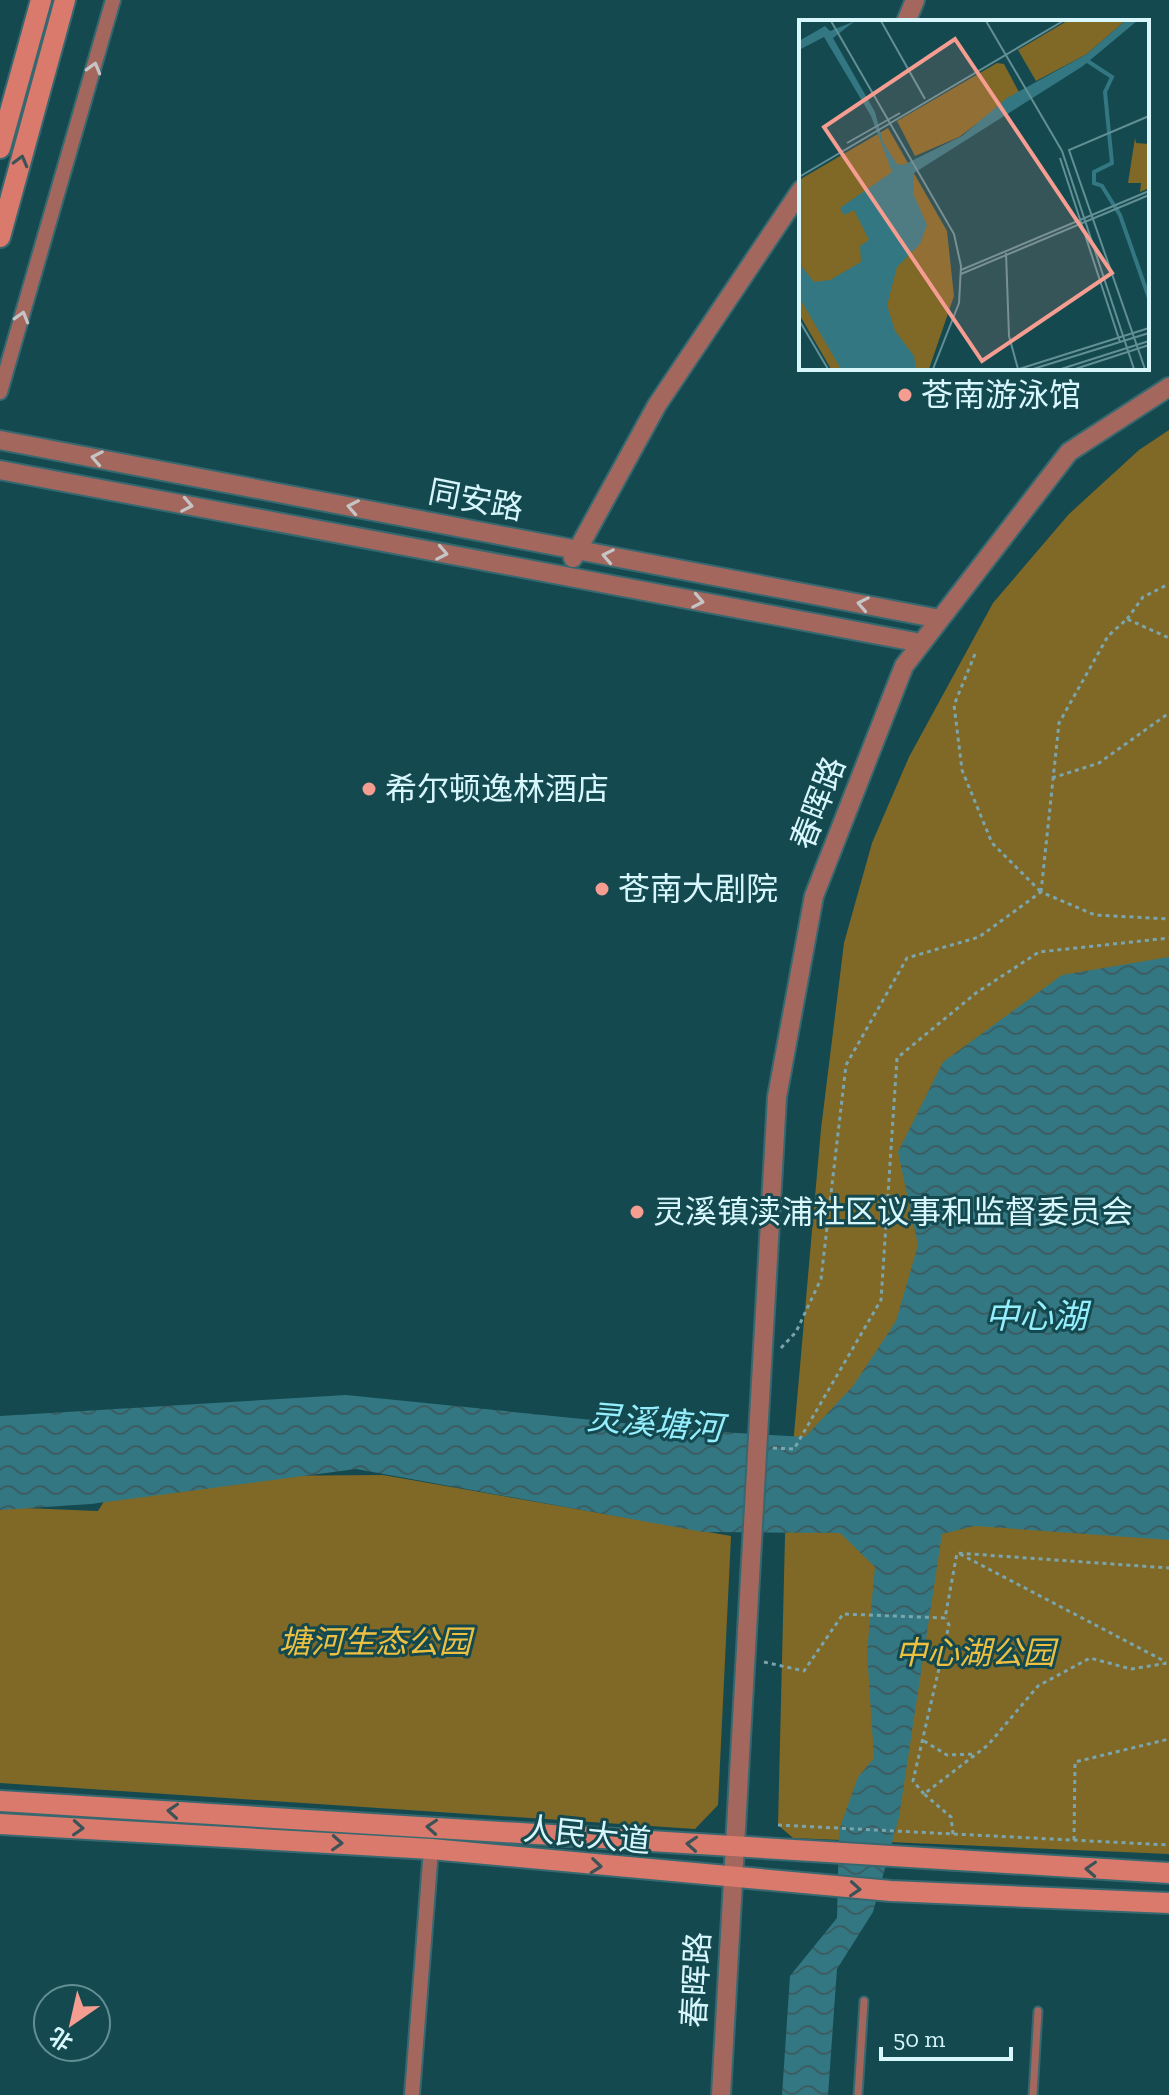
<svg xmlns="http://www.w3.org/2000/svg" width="1169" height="2095" font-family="'Zilla Slab','Noto Sans SC',serif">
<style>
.park{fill:#806826}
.water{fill:url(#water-waves)}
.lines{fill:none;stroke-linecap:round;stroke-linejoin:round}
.service-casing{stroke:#37686f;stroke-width:11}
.minor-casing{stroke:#37686f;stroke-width:18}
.tertiary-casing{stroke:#37686f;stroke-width:22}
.secondary-casing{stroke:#37686f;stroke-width:24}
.path{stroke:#7ba5ac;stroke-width:3;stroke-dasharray:4 4;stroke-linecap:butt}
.service{stroke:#a3675e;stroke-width:7}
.minor{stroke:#a3675e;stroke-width:14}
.tertiary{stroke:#a3675e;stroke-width:18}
.secondary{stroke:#d97a6d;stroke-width:20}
.oneway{stroke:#c5c5c5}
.oneway2{stroke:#3b5356}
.poi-dot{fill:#f59d90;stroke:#144950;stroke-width:3}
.labels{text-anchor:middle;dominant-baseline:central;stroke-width:6;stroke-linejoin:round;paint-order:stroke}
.poi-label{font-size:32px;fill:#d7f7fd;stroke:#144950;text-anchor:start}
.street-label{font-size:32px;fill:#d7f7fd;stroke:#144950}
.park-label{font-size:32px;font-style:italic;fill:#edc041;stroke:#144950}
.water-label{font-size:34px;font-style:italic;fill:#94eefc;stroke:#144950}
.inset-river{fill:none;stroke:#327781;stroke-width:4}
.inset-road{fill:none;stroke:#628f95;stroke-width:2}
.view{fill:#f59d90;fill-opacity:0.15;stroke:#f59d90;stroke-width:4}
.inset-edge{fill:none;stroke:#d7f7fd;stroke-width:4}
</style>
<defs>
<pattern id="water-waves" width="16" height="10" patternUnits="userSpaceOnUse" patternTransform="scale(2)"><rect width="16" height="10" fill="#327781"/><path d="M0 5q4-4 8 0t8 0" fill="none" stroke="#3a5e64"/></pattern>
</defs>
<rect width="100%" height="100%" fill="#144950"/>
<!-- park -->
<path class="park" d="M1169,430V1854L793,1838L778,1825L785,1536L821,1129L844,943L872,843L909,757L993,603L1069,514L1139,450Z
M383,1475L731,1536L718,1805L695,1829L0,1783V1507L98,1511L119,1477Z"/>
<!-- water -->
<path class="water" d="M1169,957V1540L975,1526L942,1534L899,1817L873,1912L837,1969L828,2095H782L790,1976L837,1918L839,1830L858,1777L874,1758L867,1652L875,1567L840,1533L703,1532L356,1469L91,1504L0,1510V1416L346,1395L702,1431L805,1437L853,1386L896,1321L918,1245L898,1152L943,1062L1062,975Z"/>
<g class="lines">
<defs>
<path id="service" d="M858,2095L864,2001
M1033,2095L1038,2011"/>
<path id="minor" d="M0,392L113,0
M412,2095L431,1849"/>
<path id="tertiary" d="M906,22L915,0
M0,440L940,619
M0,470L921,643
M573,558L657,405L801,190
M721,2095L777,1097L814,896L904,666L1069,452L1169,387"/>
<path id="secondary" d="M0,148L41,0
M0,237L65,0
M0,1801L1169,1873
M0,1824L431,1849L891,1891L1169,1903"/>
</defs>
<!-- service casing -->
<use href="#service" class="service-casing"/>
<!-- minor casing -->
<use href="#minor" class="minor-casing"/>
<!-- tertiary casing -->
<use href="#tertiary" class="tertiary-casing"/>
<!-- secondary casing -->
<use href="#secondary" class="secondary-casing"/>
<!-- path -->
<path class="path" d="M1127,619L1143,597L1169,584
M975,654L954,705L962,770L992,843L1041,892
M1052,778L1099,763L1169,713
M1041,892L1059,723L1108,636L1127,619L1169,638
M781,1348L796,1332L821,1279L846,1065L907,958L979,937L1041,892L1095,915L1169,919
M773,1448L794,1449L881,1300L897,1058L976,993L1039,952L1169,938
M960,1554L1166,1662
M764,1662L804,1671L843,1614L945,1618L957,1553L1169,1568
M924,1741L947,1755L976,1754
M924,1794L913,1781L949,1625L946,1618
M778,1825L1169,1845
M953,1834L951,1817L924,1794L988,1745L1038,1686L1090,1658L1131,1669L1168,1663
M1074,1840L1075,1762L1169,1739"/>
<!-- service -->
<use href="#service" class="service"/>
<!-- minor -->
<use href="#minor" class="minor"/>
<!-- tertiary -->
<use href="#tertiary" class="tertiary"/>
<!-- secondary -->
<use href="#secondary" class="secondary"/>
</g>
<!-- one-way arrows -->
<defs><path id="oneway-chevron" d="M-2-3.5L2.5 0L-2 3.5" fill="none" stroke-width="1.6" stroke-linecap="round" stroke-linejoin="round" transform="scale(2)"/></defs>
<g class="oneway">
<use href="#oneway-chevron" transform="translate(94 68) rotate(-74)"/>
<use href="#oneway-chevron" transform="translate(22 317) rotate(-74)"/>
<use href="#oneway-chevron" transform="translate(97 458) rotate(-169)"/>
<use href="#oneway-chevron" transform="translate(187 505) rotate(11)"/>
<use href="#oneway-chevron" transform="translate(353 507) rotate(-169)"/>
<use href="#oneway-chevron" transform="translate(442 553) rotate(11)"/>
<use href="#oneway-chevron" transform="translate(608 556) rotate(-169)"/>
<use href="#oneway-chevron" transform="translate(698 601) rotate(11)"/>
<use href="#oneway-chevron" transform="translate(863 604) rotate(-169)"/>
</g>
<g class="oneway2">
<use href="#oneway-chevron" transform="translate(21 161) rotate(-75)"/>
<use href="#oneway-chevron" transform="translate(173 1811) rotate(-176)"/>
<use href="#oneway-chevron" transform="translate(432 1827) rotate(-176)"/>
<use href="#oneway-chevron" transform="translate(78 1828) rotate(3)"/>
<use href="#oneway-chevron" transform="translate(337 1843) rotate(3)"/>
<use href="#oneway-chevron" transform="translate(692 1844) rotate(-176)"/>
<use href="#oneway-chevron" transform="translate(596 1866) rotate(6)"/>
<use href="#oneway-chevron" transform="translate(1091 1869) rotate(-177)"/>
<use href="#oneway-chevron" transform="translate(855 1889) rotate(4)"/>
</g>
<!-- markers -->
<g class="poi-dot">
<circle cx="905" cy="395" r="8"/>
<circle cx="369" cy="789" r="8"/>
<circle cx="602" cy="889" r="8"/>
<circle cx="637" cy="1212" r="8"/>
</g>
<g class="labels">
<!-- poi labels -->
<g class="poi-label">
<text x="921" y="395">苍南游泳馆</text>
<text x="385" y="789">希尔顿逸林酒店</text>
<text x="618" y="889">苍南大剧院</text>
<text x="653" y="1212">灵溪镇渎浦社区议事和监督委员会</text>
</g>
<!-- street labels -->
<g class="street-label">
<text transform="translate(476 500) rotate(11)">同安路</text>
<text transform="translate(818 803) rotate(-69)">春晖路</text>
<text transform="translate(587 1835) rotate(6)">人民大道</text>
<text transform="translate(696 1980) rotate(-87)">春晖路</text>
</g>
<!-- park labels -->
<g class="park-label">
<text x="375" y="1642">塘河生态公园</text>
<text x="975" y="1653">中心湖公园</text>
</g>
<!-- water labels -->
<g class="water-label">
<text x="1036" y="1316">中心湖</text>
<text transform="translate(655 1423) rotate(5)">灵溪塘河</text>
</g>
</g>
<!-- overview -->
<g transform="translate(799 20)">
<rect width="350" height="350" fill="#144950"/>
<path d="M268,1H326L288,34L237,61L219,30ZM198,43L205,44L220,72L160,117L116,136L98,101ZM89,108L148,211L155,276L130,349H32L0,294V160ZM336,118L337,123L350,124V168L341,172L342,163H329Z" fill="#806826"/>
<path d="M56,1L34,18L76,92L84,122L98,144L104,145L163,116L208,78L288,34L326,1H338L284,46L115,153L114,173L128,205L121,224L98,247L88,285L96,311L115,336L117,349H42L0,277V243L15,262L31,260L62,242L61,226L70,220L55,190L45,195L41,188L93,152L72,96L25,17L0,30V21L26,6L31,11Z" fill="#327781"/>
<path class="inset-river" d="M287,40L313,57L306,72L313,143L295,152V163L303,166L321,195L350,278"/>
<path class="inset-road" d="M32,1L155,214L162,246L160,283L134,349M82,1L126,79M187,1L263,131L335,349M48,123L101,93M261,138L321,322M0,157L264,1M207,233L210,316L219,349M162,250L350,171M162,254L350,175M0,300L29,349M220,349L350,308M234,349L350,313M262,349L350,321M276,349L350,325M346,349L270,130L350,96"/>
<path class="view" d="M156,19L313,253L183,341L25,107Z"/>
<rect width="350" height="350" class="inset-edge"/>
</g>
<!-- north arrow -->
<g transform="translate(72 2023) rotate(214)"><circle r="38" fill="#144950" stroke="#628f95" stroke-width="2"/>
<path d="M0-6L14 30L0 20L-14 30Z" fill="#f59d90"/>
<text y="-12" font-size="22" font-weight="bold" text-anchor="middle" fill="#d7f7fd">北</text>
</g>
<!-- scale -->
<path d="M881 2047v12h130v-12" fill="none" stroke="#d7f7fd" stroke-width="4"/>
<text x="893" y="2047" font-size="24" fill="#d7f7fd" stroke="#144950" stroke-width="6" paint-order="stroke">50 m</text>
</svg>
